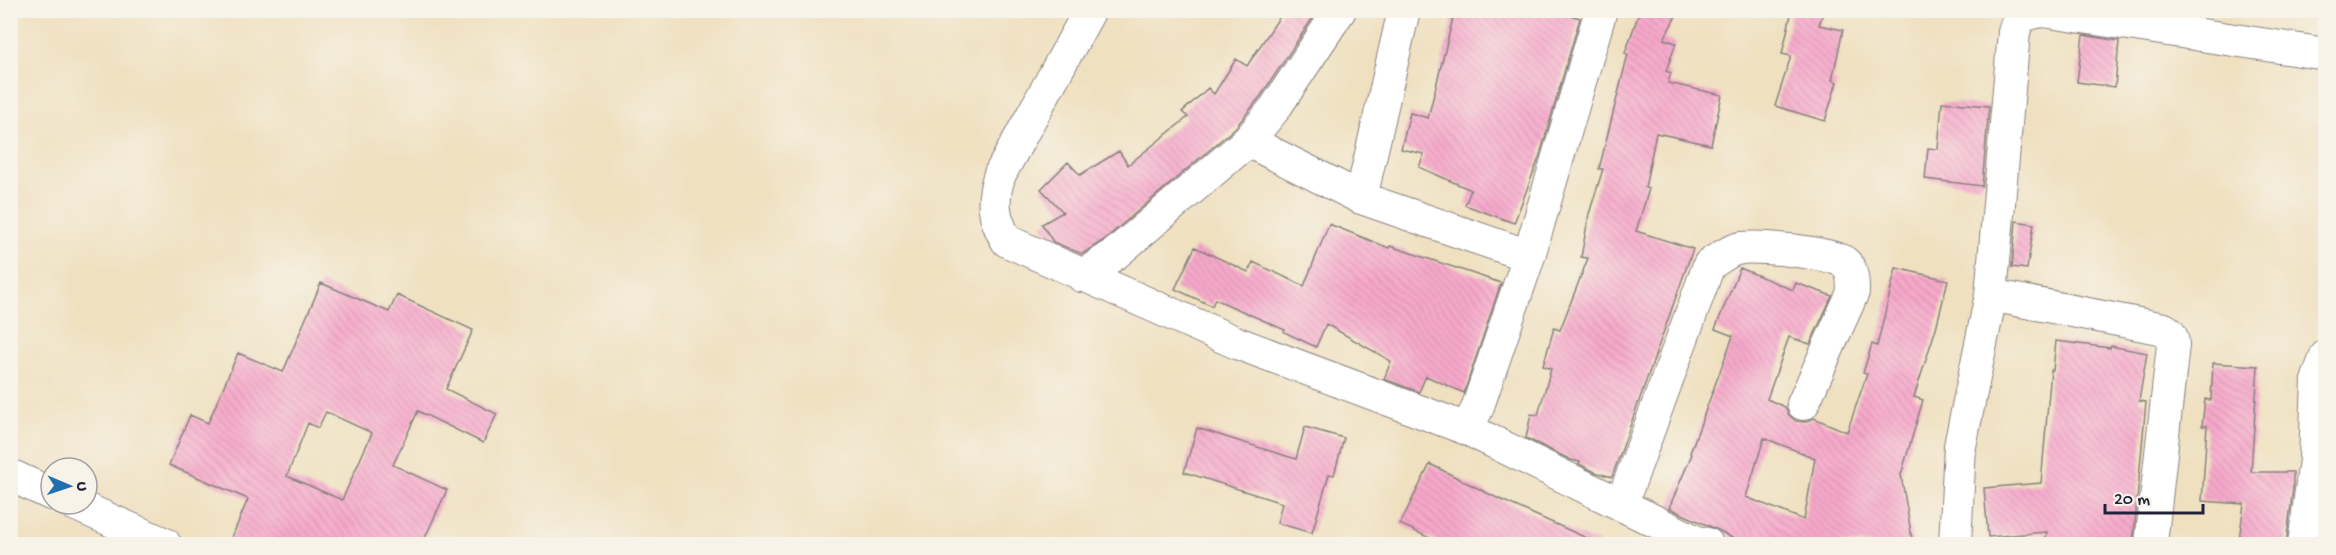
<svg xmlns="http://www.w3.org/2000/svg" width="2336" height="555" font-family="'Gochi Hand',sans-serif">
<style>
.building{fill:url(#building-back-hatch);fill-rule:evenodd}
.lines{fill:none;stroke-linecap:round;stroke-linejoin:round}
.minor-casing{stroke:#88817e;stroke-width:34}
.minor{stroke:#fff;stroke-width:32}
</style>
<defs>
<pattern id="building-back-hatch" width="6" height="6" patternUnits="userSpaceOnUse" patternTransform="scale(1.5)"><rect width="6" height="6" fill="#f7a9cb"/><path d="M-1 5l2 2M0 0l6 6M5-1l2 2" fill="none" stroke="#d391af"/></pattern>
</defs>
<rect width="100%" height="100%" fill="#f7f3e8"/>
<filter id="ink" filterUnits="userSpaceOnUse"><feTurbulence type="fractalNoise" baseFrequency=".0167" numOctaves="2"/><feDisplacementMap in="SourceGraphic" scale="12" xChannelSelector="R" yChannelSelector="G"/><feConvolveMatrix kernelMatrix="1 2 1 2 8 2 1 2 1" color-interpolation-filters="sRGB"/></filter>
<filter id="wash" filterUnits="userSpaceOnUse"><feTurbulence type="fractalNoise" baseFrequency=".008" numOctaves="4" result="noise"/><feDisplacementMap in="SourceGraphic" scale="24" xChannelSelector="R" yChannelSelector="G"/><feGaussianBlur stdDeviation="1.35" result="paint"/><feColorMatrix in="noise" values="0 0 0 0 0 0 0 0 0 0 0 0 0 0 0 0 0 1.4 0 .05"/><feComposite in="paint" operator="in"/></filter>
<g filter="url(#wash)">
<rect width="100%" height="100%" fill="#efe0c0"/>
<g id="blocks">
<!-- building -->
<path class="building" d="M1284,10H1313L1316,13L1260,97L1235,128L1104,240L1082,254L1053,242L1042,224L1063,212L1041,189L1068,162L1080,175L1119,151L1128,165L1188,117L1182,112L1208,88L1214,94L1236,59L1247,66Z
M1455,10H1554L1580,18L1539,158L1514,223L1465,205L1471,190L1419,167L1424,154L1401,149L1410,113L1428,118Z
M1640,10H1679L1664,39L1676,43L1666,71L1671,73L1668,83L1722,95L1711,145L1656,133L1645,188L1649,189L1636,231L1693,249L1612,477L1595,472L1579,464L1580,462L1571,460L1526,438L1531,414L1538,415L1551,369L1543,366L1554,328L1560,330L1588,258L1581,257L1589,214L1603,169H1599L1628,54L1625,53Z
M1792,10H1824L1819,25L1843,30L1832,80L1837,82L1825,121L1775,106L1791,56L1782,54Z
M2083,35L2119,41L2115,87L2077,82Z
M1942,102L1989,106L1982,186L1925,179L1928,148L1938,149Z
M2016,221L2034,224L2027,269L2012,267Z
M1329,224L1389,248L1390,246L1501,283L1464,393L1426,376L1419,392L1384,379L1391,361L1326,324L1316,347L1284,332L1285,330L1215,299L1212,306L1175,289L1195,247L1248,272L1253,262L1304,286Z
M1740,268L1793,290L1796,283L1832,296L1810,344L1789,337L1767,399L1785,407L1789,415L1796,421L1805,422L1814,418L1847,432L1867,374L1863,373L1872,344L1877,346L1896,268L1948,280L1936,328L1914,397L1923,400L1901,475L1913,544H1743L1718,530L1669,508L1692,454L1690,453L1733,336L1715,329ZM1764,438L1815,458L1804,520L1746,497Z
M321,283L389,312L397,295L473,330L446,389L497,414L483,443L418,411L393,465L447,490L422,544H229L248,499L169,465L190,415L208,423L238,353L283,372ZM326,412L372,433L342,500L287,476L308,423L318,428Z
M2056,341L2110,348L2111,346L2147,353L2139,401L2146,402L2133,544H2045L2047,532L1988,537L1984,488L2041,483L2051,370H2053Z
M2213,363L2258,366L2251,472H2293V488L2286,544H2267L2239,540L2244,504L2202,501L2207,426H2202L2205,399L2211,400Z
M1305,427L1344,438L1334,475L1329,474L1312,533L1277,523L1282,503L1184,472L1197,428L1296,459Z
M1430,464L1495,497L1600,544H1442L1400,524Z"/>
</g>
</g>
<g filter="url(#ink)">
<use href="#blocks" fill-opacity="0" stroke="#88817e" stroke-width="1.5"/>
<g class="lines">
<defs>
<path id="minor" d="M1090,10L1000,174C991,200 993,218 1007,241L1237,343L1467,429L1697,542L1707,544
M1248,141L1361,198L1529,256
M1361,198L1404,10
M1082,276L1115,254L1248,141L1275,108L1340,10
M1991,295L2164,329C2171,333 2173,337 2173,345L2151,544
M1467,429L1477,409L1529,256L1601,10
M10,475L51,494
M1622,503L1709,265C1717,260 1728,251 1737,249C1752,244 1831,253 1844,262C1853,269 1853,282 1853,292L1803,404
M74,504L165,544
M1955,544L1960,446L1991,295L2014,32C2019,14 2026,14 2043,11L2326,54
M2304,544L2315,460L2318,378L2326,356"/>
</defs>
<!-- minor casing -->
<use href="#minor" class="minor-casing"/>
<!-- minor -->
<use href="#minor" class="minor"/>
</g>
</g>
<!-- margin -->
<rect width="2336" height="555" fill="none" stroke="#f7f3e8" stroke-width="36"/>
<!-- north arrow -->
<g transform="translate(69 486) rotate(92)"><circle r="28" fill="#f7f3e8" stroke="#a29fa3" stroke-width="1.5"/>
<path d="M0-4.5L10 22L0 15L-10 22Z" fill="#1f6fb2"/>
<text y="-9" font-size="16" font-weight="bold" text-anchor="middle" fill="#22223b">U</text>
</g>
<!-- scale -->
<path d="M2105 504v9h98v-9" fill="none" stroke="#22223b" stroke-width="3"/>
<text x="2114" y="504" font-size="18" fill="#22223b" stroke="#f7f3e8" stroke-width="4.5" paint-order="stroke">20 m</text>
</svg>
